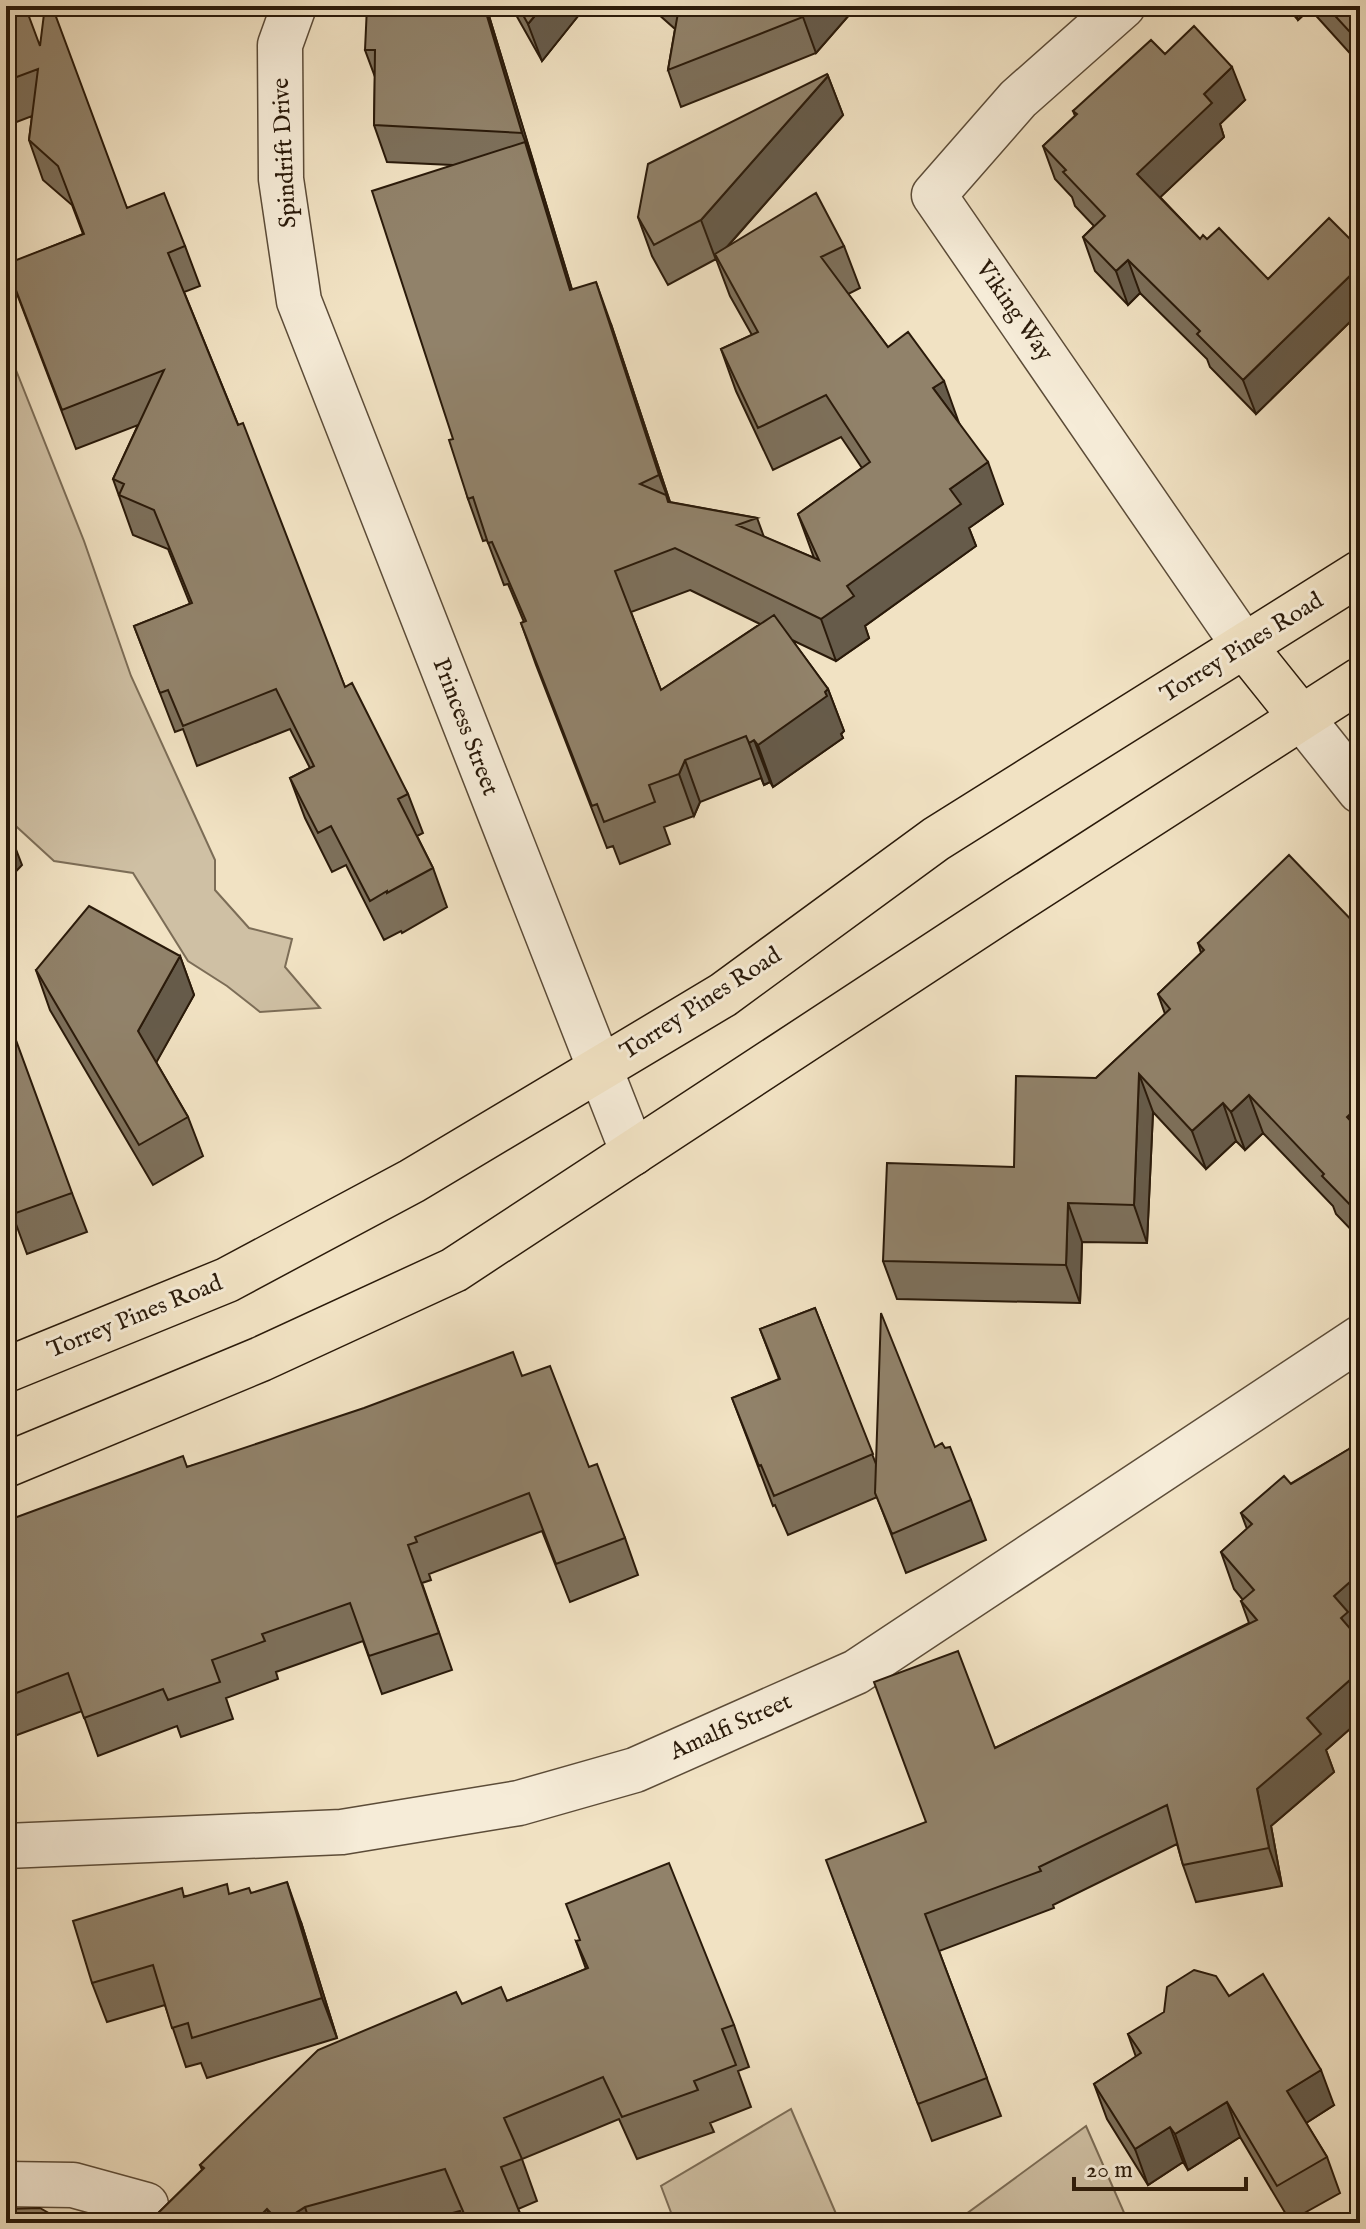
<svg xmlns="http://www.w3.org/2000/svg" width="1366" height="2229" font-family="'IM FELL English',serif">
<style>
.green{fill:#cfc0a4;stroke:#7c6d57;stroke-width:2}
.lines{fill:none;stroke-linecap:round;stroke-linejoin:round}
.minor-casing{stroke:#5c4c38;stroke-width:47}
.major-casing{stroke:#2a1a0a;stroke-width:47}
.minor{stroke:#f6ecd8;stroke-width:44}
.major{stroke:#f1e2c3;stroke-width:44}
.wall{fill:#7d705b;stroke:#2a1a0a;stroke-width:2;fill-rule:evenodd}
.shaded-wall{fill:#665b4a;stroke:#2a1a0a;stroke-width:2}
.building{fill:#91826a;stroke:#2a1a0a;stroke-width:2}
.labels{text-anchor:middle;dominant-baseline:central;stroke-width:6;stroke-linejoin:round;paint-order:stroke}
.street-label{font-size:24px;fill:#2a1a0a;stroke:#f6ecd8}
</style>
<rect width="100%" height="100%" fill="#f1e2c3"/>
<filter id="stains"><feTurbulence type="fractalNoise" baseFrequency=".0025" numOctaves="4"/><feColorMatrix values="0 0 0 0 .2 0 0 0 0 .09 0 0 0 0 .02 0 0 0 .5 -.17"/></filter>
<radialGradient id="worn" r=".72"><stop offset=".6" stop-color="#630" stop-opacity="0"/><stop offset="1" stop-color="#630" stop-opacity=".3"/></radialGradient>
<!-- green -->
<path class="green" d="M6,345L84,541L131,676L215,860V890L249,928L292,939L285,967L320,1008L260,1012L227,986L188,961L133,873L54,861L6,817Z
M791,2109L840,2223H675L661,2186Z
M1086,2126L1125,2215L1149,2223H963L962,2217Z"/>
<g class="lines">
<defs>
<path id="minor" d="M294,6L280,45L281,179L299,301L633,1153
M1123,6L1018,99L934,195L1245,647
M1301,717L1360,791
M6,1846L342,1832L519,1803L635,1770L856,1672L1360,1338
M6,2184L73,2185L146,2205"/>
<path id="major" d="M1245,647L1301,717
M6,1370L227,1280L412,1181L723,995L936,839L1360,573
M6,1465L261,1359L454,1270L1018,900L1360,680"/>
</defs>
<!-- minor casing -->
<use href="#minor" class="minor-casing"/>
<!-- major casing -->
<use href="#major" class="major-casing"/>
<!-- minor -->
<use href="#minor" class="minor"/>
<!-- major -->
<use href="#major" class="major"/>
</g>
<!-- wall -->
<path class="wall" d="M6,6L40,46L127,208L185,246L200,286L184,292L345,687L408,794L423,833L417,836L433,868L447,907L402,933L401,931L384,940L346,865L332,872L305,818L290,778L310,768L290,729L197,766L183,729L175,732L134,626L190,604L168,549L133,535L113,479L138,425L76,449L6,265L83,234L72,205L43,180L29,140L32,116L6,126Z
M486,6L572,290L611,324L670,502L757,518L764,537L814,558L798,514L862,468L841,437L773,470L736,391L721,349L752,335L730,296L716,259L668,285L652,256L638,217L828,76L843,115L728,246H844L860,288L848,294L888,347L959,423L1003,504L969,528L976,546L865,626L869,638L836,661L792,640L828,689L844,731L841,734L843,738L773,787L770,782L764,785L761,778L700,802L694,816L664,827L670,844L620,864L613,846L607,848L536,665L521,623L524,622L508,584L504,585L487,540L483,541L468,499L453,439L452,165L387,162L374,125L375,77L365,50ZM690,590L760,624L661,690L631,612Z
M511,6H586L542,61Z
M649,6H857L816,53L681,107L668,70L675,29Z
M1286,6H1360V69L1357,61L1310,9L1298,20Z
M1165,54L1245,100L1220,124L1224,137L1160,197L1200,239H1207L1268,279L1360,249V312L1256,414L1210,367L1207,359L1140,293L1128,305L1095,271L1083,237L1094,226L1075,206L1072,197L1055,179L1043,146L1075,116L1073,111Z
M1360,929V1239L1336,1214L1333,1206L1263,1133L1245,1150L1236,1141L1206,1169L1153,1112L1147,1243L1082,1242L1080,1303L897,1299L883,1261L1014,1167L1096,1078L1165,1014L1158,994L1201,953L1198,943Z
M180,956L194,995L156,1062L188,1117L203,1156L153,1185L50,1010L36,970Z
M72,1193L87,1232L27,1254L6,1197Z
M815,1308L876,1464L935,1447L971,1500L986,1540L906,1573L877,1497L788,1535L775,1505L773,1506L732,1398L779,1379L760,1329Z
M522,1376L589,1467L625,1538L638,1575L570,1602L542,1531L429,1574L431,1580L422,1583L452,1670L382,1694L363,1641L276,1672L278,1679L226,1698L233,1719L181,1737L177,1726L98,1756L82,1711L6,1739V1521L187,1467Z
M1360,1439V1622L1354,1627L1357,1637L1360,1640V1720L1326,1750L1334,1772L1271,1826L1282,1886L1196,1902L1183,1865L1177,1844L1053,1905L1054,1908L939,1951L1001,2116L932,2141L840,1897L926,1822L995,1748L1249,1623L1241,1601L1243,1600L1234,1589L1221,1552L1247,1529L1241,1513L1349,1449Z
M251,1893L301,1922L337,2038L207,2078L201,2063L186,2067L165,2005L107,2022L92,1983L185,1896Z
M576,1941L734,2025L749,2067L738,2071L751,2107L710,2123L714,2132L637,2159L619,2119L522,2159L537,2201L518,2209L524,2223H465L460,2211L416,2223H148L202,2170L200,2165L462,2004L507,2001L586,1969Z
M1229,1996L1334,2105L1306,2123L1327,2157L1340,2193L1290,2221L1240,2137L1188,2170L1183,2162L1148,2185L1107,2119L1094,2084L1136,2057L1128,2034Z"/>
<!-- shaded-wall -->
<path class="shaded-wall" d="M484,6H486L536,170L522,133Z
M543,6H586L542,61L528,24Z
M812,6H857L816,53L803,17Z
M956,6H964L958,12Z
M1293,6H1309L1310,9L1298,20Z
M1232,67L1245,100L1220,124L1224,137L1150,207L1137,174L1204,94Z
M828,76L843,115L717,258L715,254L716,259V260L701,220Z
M525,142L540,184L585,332L570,290Z
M1128,260L1140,293L1128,305L1116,271Z
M1360,266V312L1256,414L1243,380Z
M596,282L611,324L675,517L659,475Z
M944,381L959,423L933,388Z
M988,462L1003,504L969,528L976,546L865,626L869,638L836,661L821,619L847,586L950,489Z
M828,689L844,731L841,734L843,738L773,787L758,745Z
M754,740L770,782L764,785L749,743Z
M685,760L700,802L694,816L679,774Z
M7,826L22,865L6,882V827Z
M180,956L194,995L152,1070L138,1031Z
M1360,1007V1035L1352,1014Z
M1139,1074L1153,1112L1147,1243L1134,1205Z
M1249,1095L1263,1133L1245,1150L1231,1112Z
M1223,1103L1236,1141L1206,1169L1192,1131Z
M1360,1105V1154L1347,1117Z
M1068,1203L1082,1242L1080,1303L1066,1265Z
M1360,1573V1622L1354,1627L1360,1645L1354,1656L1334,1596Z
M1360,1671V1720L1326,1750L1334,1772L1271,1826L1282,1886L1269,1848L1257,1789L1307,1718Z
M287,1882L301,1922L337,2038L322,1998Z
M1321,2070L1334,2105L1300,2127L1287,2091Z
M1227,2102L1240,2137L1188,2170L1175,2134Z
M1170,2127L1183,2162L1148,2185L1135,2149Z
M305,2207L310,2223H281Z
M267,2209L272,2223H253Z"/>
<!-- building -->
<path class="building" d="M6,6H25L40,46L45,6H52L127,208L164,193L185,246L168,253L238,425L243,423L345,687L352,683L408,794L398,799L433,868L387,893V891L370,901L331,826L318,833L290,778L314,766L276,689L183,726L168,690L160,693L134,626L192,603L154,510L119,495L124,484L113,479L164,370L62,410L6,264L84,234L58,166L29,140L38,69L6,81Z
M367,6H484L522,133L374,125L375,50H365Z
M518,6H543L528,24Z
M678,6H812L803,17L668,70L679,7Z
M1326,6H1360V43Z
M1194,26L1232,67L1204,94L1212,103L1137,174L1200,239L1203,235L1207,239L1219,228L1268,279L1329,218L1360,249V266L1243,380L1197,334L1200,331L1128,260L1116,271L1083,237L1105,216L1063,172L1066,170L1043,146L1077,114L1073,111L1151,40L1165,54Z
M827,74L828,76L701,220L654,245L638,217L648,164Z
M525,142L570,290L596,282L659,475L640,484L666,495L668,502L757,518L737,525L819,560L798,514L870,462L826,395L758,428L721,349L758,332L715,254L816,193L844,246L821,257L888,347L908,332L944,381L933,388L988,462L950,489L961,504L847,586L854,596L821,619L675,548L615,571L661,690L774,615L828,689L825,692L827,696L758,745L754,740L749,743L746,736L685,760L679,774L649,785L655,802L604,822L597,804L592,806L521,623L526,621L492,542L488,543L473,497L468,499L449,440L453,439L372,191Z
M1289,855L1360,929V1007L1352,1014L1360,1022V1105L1347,1117L1360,1131V1215L1322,1176L1324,1174L1249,1095L1231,1112L1223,1103L1192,1131L1139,1074L1134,1205L1068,1203L1066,1265L883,1261L887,1163L1014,1167L1016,1076L1096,1078L1170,1009L1158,994L1204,950L1198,943Z
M89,906L180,956L138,1031L188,1117L139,1145L36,970Z
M6,1013L72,1193L13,1214L6,1196Z
M815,1308L873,1454L774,1496L761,1465L759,1466L732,1398L780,1379L760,1329Z
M881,1313L935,1447L942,1443L945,1448L950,1447L971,1500L892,1534L875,1493Z
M513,1352L522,1376L550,1366L589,1467L597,1464L625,1538L556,1564L529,1493L415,1537L417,1542L408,1545L439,1633L369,1656L350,1603L262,1634L265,1641L212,1660L220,1682L168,1700L163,1689L84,1718L68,1673L6,1697V1521L183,1456L187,1467L364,1408Z
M1360,1439V1573L1334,1596L1348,1612L1341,1618L1360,1640V1671L1307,1718L1321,1734L1257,1789L1269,1848L1183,1865L1167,1805L1039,1867L1041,1871L925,1914L987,2078L918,2104L826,1860L926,1822L874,1682L958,1651L995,1748L1257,1620L1241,1601L1254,1590L1221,1552L1252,1524L1241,1513L1284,1476L1291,1484L1349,1449Z
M669,1863L734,2025L722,2029L736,2065L694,2081L698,2090L622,2117L603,2077L504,2118L522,2159L501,2167L524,2223H468L445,2169L305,2207L280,2223L267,2209L253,2223H148L204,2168L200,2165L318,2050L456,1992L462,2004L501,1987L507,2001L588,1968L576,1941L580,1940L566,1904Z
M287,1882L322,1998L192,2038L188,2023L172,2028L153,1965L92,1983L73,1921L182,1888L184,1897L227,1884L229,1894L249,1888L251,1893Z
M1194,1970L1216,1976L1229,1996L1263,1974L1321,2070L1287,2091L1327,2157L1277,2186L1227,2102L1175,2134L1170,2127L1135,2149L1094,2084L1141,2053L1128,2034L1164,2012L1167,1987Z
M40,2208L66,2223H6V2209Z"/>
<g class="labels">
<!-- street labels -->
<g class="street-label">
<text transform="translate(285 153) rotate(-93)">Spindrift Drive</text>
<text transform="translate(1014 311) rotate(55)">Viking Way</text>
<text transform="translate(1242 648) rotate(-32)">Torrey Pines Road</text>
<text transform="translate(465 727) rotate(69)">Princess Street</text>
<text transform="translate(701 1004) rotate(-33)">Torrey Pines Road</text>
<text transform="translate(135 1317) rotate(-22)">Torrey Pines Road</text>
<text transform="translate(731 1727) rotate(-24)">Amalfi Street</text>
</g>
</g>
<!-- margin -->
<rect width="1366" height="2229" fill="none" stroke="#f1e2c3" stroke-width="32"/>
<rect x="8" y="8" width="1350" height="2213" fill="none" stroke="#2a1a0a" stroke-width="4"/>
<rect x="16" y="16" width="1334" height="2197" fill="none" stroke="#2a1a0a" stroke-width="2"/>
<!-- scale -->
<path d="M1074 2177v12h172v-12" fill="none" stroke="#2a1a0a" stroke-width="4"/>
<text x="1086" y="2177" font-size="24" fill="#2a1a0a" stroke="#f6ecd8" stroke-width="6" paint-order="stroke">20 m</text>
<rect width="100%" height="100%" filter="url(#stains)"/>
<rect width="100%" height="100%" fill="url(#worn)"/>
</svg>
